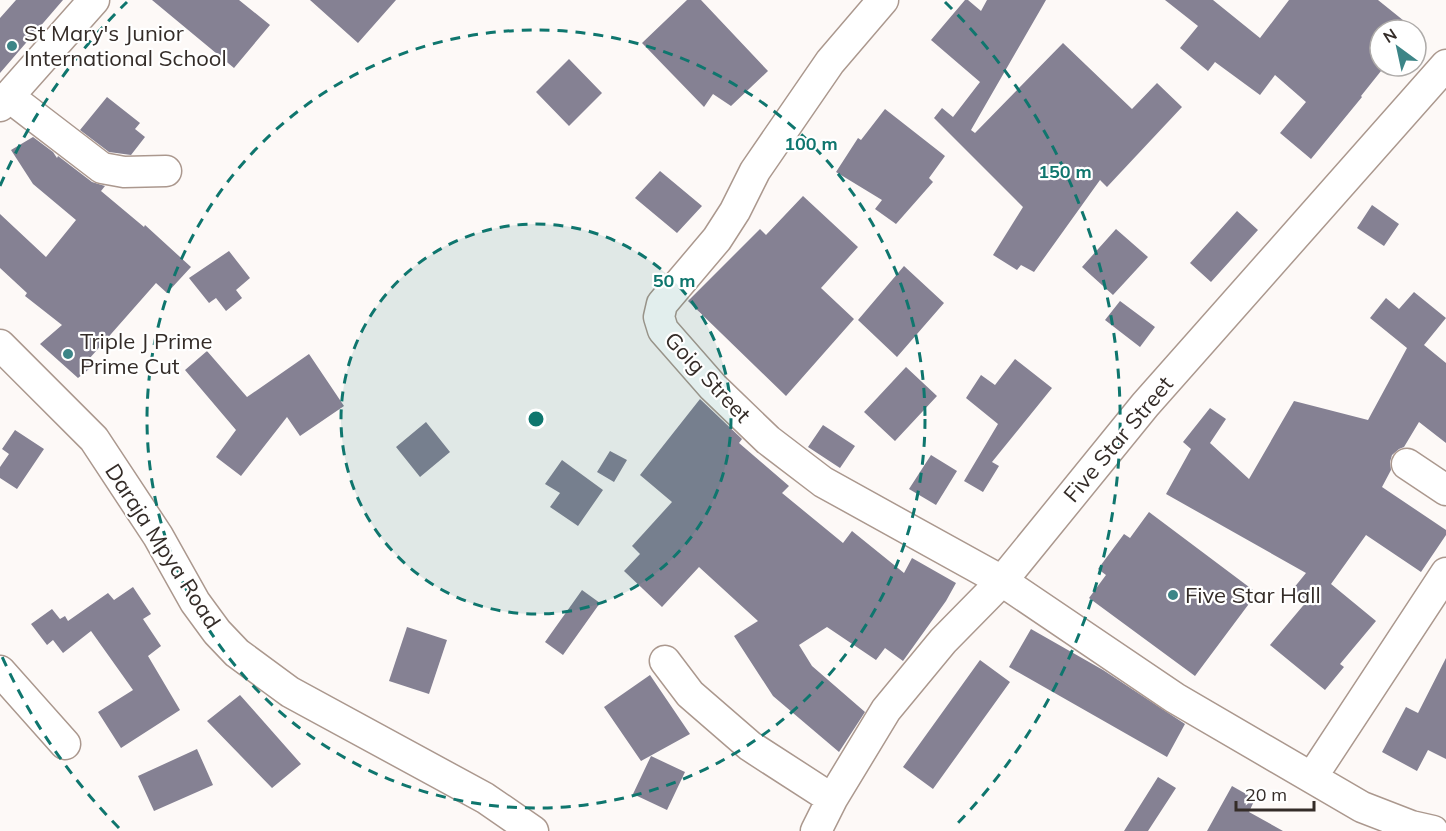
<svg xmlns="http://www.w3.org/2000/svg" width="1446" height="831" font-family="Mulish,sans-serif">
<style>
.building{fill:#858193}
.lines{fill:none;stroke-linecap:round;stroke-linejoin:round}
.minor-casing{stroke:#ab988e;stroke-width:33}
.minor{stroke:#fff;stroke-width:30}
.ring{fill:none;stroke:#0f766e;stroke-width:3;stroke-dasharray:10 8}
.poi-dot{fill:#3c8587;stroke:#fff;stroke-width:2}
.labels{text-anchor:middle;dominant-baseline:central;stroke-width:4.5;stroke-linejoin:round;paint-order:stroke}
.poi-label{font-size:22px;fill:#342c28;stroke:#fff;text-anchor:start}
.street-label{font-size:22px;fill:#342c28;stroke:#fff}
.centre{fill:#0f766e;stroke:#fff;stroke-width:3}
.ring-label{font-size:18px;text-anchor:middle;font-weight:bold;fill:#0f766e;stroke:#fff;stroke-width:4.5;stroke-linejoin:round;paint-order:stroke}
</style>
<rect width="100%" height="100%" fill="#fdf9f7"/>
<!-- building -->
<path class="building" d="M16,0H63L0,73V18Z
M152,0H239L270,25L234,68Z
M310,0H396L358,43Z
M687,0H701L768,71L731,106L713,94L704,107L642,43Z
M965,0H968L981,11L987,0H1046L971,130L975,133L1063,43L1132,109L1157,83L1182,107L1107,187L1100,180L1034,272L1021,265L1017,270L993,255L1023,207L934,118L942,108L953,117L980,82L931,40Z
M1165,0H1213L1260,38L1289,0H1378L1414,29L1380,30V66H1385L1361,96L1362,97L1311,159L1280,133L1306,102L1275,75L1260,95L1215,62L1208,71L1180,48L1198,26Z
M569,59L602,93L569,126L536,92Z
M107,97L140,123L135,129L145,137L131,155L109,152L80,130Z
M885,109L945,156L929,178L933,182L896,224L875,209L882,200L836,172L858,138L861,140Z
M33,137L53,152L57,158L58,156L92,182L105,186L101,191L144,227L145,225L191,267L167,293L156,283L89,359L94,365L78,378L40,344L62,325L25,296L27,293L0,268V214L46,257L76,220L33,184L11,150Z
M660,171L702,206L677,233L635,198Z
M803,196L858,247L821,288L854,319L786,396L688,301L760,229L766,235Z
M1372,205L1399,224L1384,246L1357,228Z
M1237,211L1258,230L1211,282L1190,263Z
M1116,229L1148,257L1113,295L1082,267Z
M229,251L250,278L236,290L242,298L226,311L216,298L209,303L189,278Z
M904,266L944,303L897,357L858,320Z
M1414,292L1446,318L1424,345L1446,363V443L1419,422L1404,447L1399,449L1392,455L1390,462L1391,470L1382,487L1446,530V535L1421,572L1366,535L1331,584L1376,621L1340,664L1344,667L1325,690L1270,645L1307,601L1293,589L1306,573L1166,494L1191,449L1183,442L1210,408L1226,419L1210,443L1249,479L1294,401L1368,420L1407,348L1370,318L1386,298L1399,309Z
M1120,301L1155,327L1140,347L1105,320Z
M207,351L247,397L309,354L344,406L300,436L287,417L241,476L216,457L236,430L185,370Z
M1015,359L1052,388L992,462L999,466L983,492L964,481L998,424L966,398L981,375L995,385Z
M906,367L937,396L895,441L864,412Z
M700,399L742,439L739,443L789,486L782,493L843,543L852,531L904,573L912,558L956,583L946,601L903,661L885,648L876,660L827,627L799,645L812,666L865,712L839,752L773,696L734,636L758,621L699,567L662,607L624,571L640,554L632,546L672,502L640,475Z
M426,422L450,452L420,477L396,447Z
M823,425L855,446L840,468L808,447Z
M15,430L44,449L17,489L0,478V467L9,454L2,449Z
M610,451L627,460L614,482L597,472Z
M931,455L957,471L936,505L909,489Z
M562,460L603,490L578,526L550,507L560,493L545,484Z
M1149,512L1257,593L1195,676L1089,598L1106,575L1098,569L1124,534L1130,538Z
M133,587L151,614L143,619L161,646L148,656L180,710L121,748L98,712L133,690L91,631L63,653L53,640L47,645L31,624L52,609L60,619L65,616L68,621L108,593L114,600Z
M582,590L600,603L563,655L545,642Z
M407,627L447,640L429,694L389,681Z
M1031,629L1103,670L1185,724L1167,757L1009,667Z
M1446,658V759L1428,750L1417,771L1382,752L1406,707L1418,713Z
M980,660L1010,682L933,789L903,767Z
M650,675L690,734L641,761L604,707Z
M240,695L301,764L272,788L207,721Z
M197,749L213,785L154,811L138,776Z
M651,756L685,772L667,810L633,794Z
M1158,777L1176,788L1148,831H1124Z
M1232,786L1255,799L1249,812L1283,831H1207Z"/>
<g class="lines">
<defs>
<path id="minor" d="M883,0L830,62L755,171L735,211L717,239L662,304L659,317L663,330L713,387L768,440L823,482L1002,581L1175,698L1362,807L1411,826L1433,831
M8,96L102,168L124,172L166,171
M0,106L94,0
M0,345L94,439L158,536L195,602L217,632L237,653L290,692L485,798L533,831
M1407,464L1446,490
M665,661L690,694L750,746L832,799
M0,671L65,744
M1312,777L1446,573
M816,831L832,799L886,710L943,641L1002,581L1145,405L1446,65"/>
</defs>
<!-- minor casing -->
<use href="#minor" class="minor-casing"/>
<!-- minor -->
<use href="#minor" class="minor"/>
</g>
<!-- distance rings -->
<circle cx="536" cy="419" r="195" fill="#0f766e" fill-opacity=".12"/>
<g class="ring">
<circle cx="536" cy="419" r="195"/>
<circle cx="536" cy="419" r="389"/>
<path d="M119 828A584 584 0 0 1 0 652M0 186A584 584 0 0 1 127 2M945 2A584 584 0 0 1 953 828"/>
</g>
<!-- markers -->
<g class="poi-dot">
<circle cx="12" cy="46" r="6"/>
<circle cx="68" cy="354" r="6"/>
<circle cx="1173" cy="595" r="6"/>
</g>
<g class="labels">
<!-- poi labels -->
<g class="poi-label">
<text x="24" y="33">St Mary's Junior<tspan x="24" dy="25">International School</tspan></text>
<text x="80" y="341">Triple J Prime<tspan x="80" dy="25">Prime Cut</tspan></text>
<text x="1185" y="595">Five Star Hall</text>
</g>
<!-- street labels -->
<g class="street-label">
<text transform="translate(708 377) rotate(47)">Goig Street</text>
<text transform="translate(1118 439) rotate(-50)">Five Star Street</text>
<text transform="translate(163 546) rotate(57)">Daraja Mpya Road</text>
</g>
</g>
<circle cx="536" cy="419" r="9" class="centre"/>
<g class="ring-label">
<text x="811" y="150">100 m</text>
<text x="1065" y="178">150 m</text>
<text x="674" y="287">50 m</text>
</g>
<!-- north arrow -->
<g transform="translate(1398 48) rotate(327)"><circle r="28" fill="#ffffff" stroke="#aeaba9" stroke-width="1.5"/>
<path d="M0-4.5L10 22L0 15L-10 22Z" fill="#3c8587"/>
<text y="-9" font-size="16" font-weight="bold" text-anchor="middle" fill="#342c28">N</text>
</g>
<!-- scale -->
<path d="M1236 801v9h78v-9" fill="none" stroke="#342c28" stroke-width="3"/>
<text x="1245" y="801" font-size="18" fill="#342c28" stroke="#ffffff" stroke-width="4.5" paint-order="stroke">20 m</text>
</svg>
